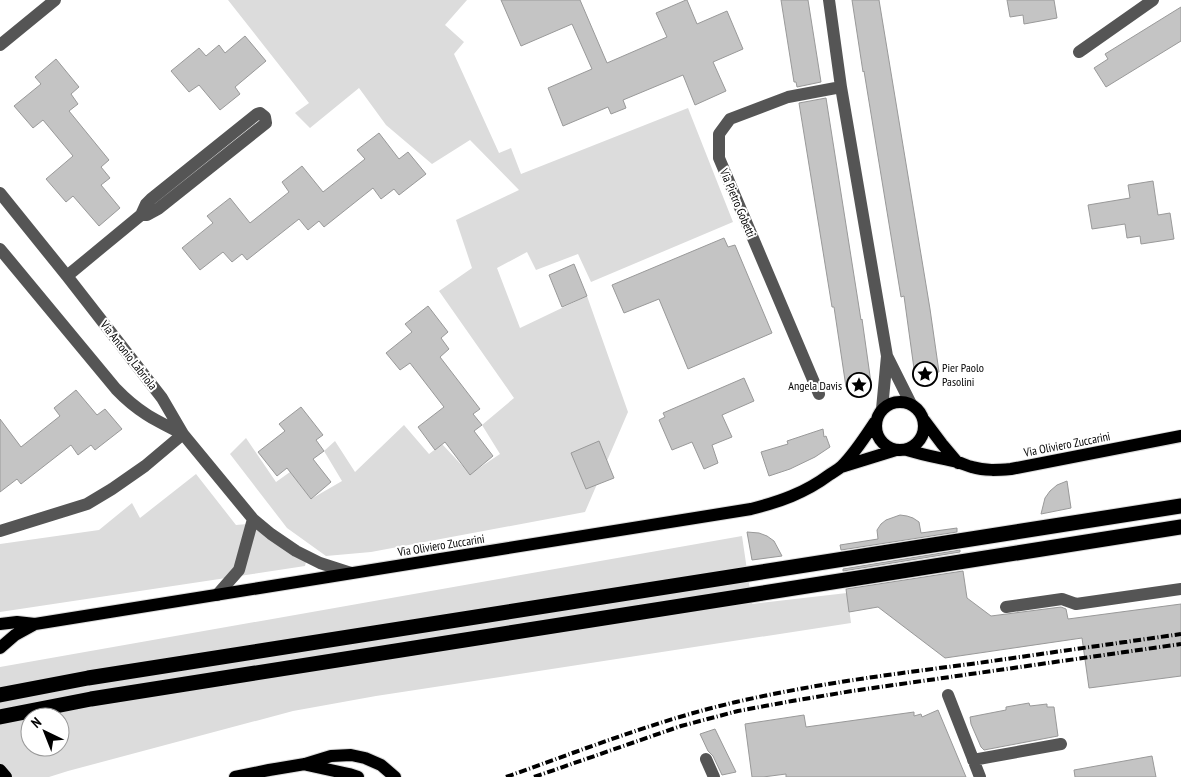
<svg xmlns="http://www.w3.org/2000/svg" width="1181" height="777" font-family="'PT Sans Narrow',sans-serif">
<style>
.green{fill:#dcdcdc;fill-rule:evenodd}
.building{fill:#c4c4c4;stroke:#999}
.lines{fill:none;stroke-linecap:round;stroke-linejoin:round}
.major-casing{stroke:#dbdbdb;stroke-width:14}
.highway-casing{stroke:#dbdbdb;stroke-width:17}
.minor{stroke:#555;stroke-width:12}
.major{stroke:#000;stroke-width:12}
.highway{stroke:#000;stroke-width:15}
.rail{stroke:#000;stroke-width:4;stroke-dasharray:8 2.5 1 2.5;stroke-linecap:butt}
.labels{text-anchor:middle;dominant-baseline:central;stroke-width:4;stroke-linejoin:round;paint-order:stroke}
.street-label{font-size:12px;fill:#000;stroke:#fff}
.poi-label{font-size:12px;fill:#000;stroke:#fff;text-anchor:start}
</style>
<rect width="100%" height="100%" fill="#fff"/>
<!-- green -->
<path class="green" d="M228,0H467L445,25L464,42L454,54L499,153L511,148L521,174L688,108L733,222L591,282L578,254L536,270L527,252L497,268L520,328L587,296L628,412L585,512L371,552L326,556L287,528L230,454L246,438L276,482L290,472L311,499L342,481L324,451L335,441L355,472L404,425L429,454L442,444L470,474L500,454L482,425L514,398L439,291L472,268L456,220L519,190L470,140L432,164L386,125L359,88L310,128L295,113L309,103Z
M196,474L236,525L258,523L307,557L305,566L0,612V544L99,530L132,503L140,518Z
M742,536L752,604L847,593L851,623L376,696L293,711L68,771L49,777H0V667ZM30,717H60V747H30Z"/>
<!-- building -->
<path class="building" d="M501,0H580L607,63L667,37L656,13L686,0H687L697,24L727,11L743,49L713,62L726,91L695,105L683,75L623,100L626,108L611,114L608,107L563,126L548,88L592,69L572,24L521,46Z
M781,0H808L821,82L797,87L796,82H794Z
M852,0H879L930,309L939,372L915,376L904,296L901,297L864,71L863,72Z
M1007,0H1054L1057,18L1024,24L1023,15L1010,17Z
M1181,7V41L1106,87L1094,68L1108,59L1105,54Z
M245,36L266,61L235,87L240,94L220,110L199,85L189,92L171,71L199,48L206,56L219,45L225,53Z
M56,59L79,87L71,94L78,104L69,111L109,160L101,167L110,178L101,185L120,208L99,226L73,196L66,202L46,179L73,156L43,120L33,128L14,106L41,84L35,77Z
M826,98L861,320L862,319L871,383L846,387L834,307H832L799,103Z
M379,133L399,159L408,152L426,174L399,195L394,189L381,199L373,188L324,227L319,221L308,230L299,219L247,260L242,254L232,262L223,252L200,270L182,248L213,223L207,216L230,198L250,223L289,192L282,182L302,166L323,192L365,159L357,150Z
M1153,181L1158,215L1170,213L1174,239L1141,244L1140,236L1127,238L1125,224L1092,229L1088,205L1130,198L1128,185Z
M724,238L728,247L735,245L772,333L688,369L659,299L624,313L612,285Z
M574,264L587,296L562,307L549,275Z
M428,306L448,332L441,338L449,349L440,357L480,409L473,414L482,425L474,431L493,456L470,475L445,442L435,450L418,427L444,407L410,363L400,370L386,353L412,332L405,324Z
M744,378L754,401L722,415L732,437L712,445L718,463L704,469L692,442L672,450L659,420L665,417L663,413Z
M76,390L97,415L105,409L122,429L95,450L91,445L78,455L71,445L21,484L17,479L0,492V419L21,447L60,416L54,408Z
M301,407L323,435L316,440L324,451L313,459L331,482L311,499L287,468L277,476L258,452L285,431L279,424Z
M823,429L824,437L826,436L830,447L815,457L790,469L769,476L761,452L788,444L787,441Z
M599,441L614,478L586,489L571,453Z
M1067,481L1071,508L1041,514L1045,498L1050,491L1057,485Z
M900,515L907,516L913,518L919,522L921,533L957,528V532L841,550L840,545L878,539L877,530L881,524L886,520Z
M747,532L759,533L767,536L774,541L782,556L752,560Z
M960,550V552L843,571V569Z
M963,571L967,598L991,616L1061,607L1066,609L1068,619L1181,604V676L1089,688L1082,638L945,658L878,607L849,612L846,589Z
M1029,703L1030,706L1047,704V707H1054L1058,736L984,750L981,747L971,724L970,717L1006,710V707Z
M938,710L966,777H786V774L763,777H752L745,724L804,715L806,727L914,712V716L921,714L922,717Z
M715,729L736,772L722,775L713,756L708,751L700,734Z
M1152,756L1156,777H1075L1074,770Z"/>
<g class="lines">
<defs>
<path id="major" d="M876 426a24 24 0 1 1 48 0a24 24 0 1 1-48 0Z
M924,420L942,444L958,463
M907,450C923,455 940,458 957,462C962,463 967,466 972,467C985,471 998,470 1011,469L1181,436
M841,467L896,450
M0,624L17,622L35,624L751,509C779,502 805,493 829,475C833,472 838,470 842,466C855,453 865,437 875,422
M0,648L15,635L35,624
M307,765L349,774L358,777
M0,770L6,777
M235,777L269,770L305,764L331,756L351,755L365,758L381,765L395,777"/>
<path id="highway" d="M0,695L88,678L1181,506
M0,717L91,699L1181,527"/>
</defs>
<!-- major casing -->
<use href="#major" class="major-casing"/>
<!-- highway casing -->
<use href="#highway" class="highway-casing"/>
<!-- minor -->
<path class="minor" d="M829,0L841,87L887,356L882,409
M0,45L55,0
M1079,52L1153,0
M260,113L265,117L266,123L158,209L147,215H141L146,204L151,199L257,114Z
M0,193L67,276L162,398L183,434L253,519L271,534L296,551L320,563L351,573
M0,249L116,389C138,412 155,420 183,434L145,466L112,489L87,504L0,531
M67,276L141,215
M887,356L911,404
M819,394L719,158V134L730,119L788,97L841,87
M217,595L239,570L253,519
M1006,607L1062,599L1076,604L1181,589
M948,695L980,777
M706,759L714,777
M973,760L1061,744"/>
<!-- major -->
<use href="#major" class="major"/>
<!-- highway -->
<use href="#highway" class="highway"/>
<!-- rail -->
<path class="rail" d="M506,777C582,750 658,720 736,702C814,684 893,674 971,664C1041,654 1111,644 1181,634
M534,777L681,726L738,711L792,701L852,691L1181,644"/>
</g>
<!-- icons -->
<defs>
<symbol id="sight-ring" viewBox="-11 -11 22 22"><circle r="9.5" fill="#fff" stroke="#000" stroke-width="1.5"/><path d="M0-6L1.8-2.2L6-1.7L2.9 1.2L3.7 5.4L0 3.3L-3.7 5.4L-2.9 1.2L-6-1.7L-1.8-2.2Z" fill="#000"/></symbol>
</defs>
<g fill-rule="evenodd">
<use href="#sight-ring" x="911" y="360" width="28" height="28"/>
<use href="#sight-ring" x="845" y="371" width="28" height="28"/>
</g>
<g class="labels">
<!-- street labels -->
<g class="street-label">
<text transform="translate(738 203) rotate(67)">Via Pietro Gobetti</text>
<text transform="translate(129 355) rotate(52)">Via Antonio Labriola</text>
<text transform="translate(1067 444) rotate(-11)">Via Oliviero Zuccarini</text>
<text transform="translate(441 545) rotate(-9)">Via Oliviero Zuccarini</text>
</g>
<!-- poi labels -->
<g class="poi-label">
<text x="942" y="367">Pier Paolo<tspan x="942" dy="14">Pasolini</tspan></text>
<text x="842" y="385" text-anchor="end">Angela Davis</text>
</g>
</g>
<!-- north arrow -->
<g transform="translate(45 732) rotate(317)"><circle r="24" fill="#ffffff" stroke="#999999"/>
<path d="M0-4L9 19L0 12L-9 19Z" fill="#000000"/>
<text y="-8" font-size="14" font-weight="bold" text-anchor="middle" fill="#000000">N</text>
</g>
</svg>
